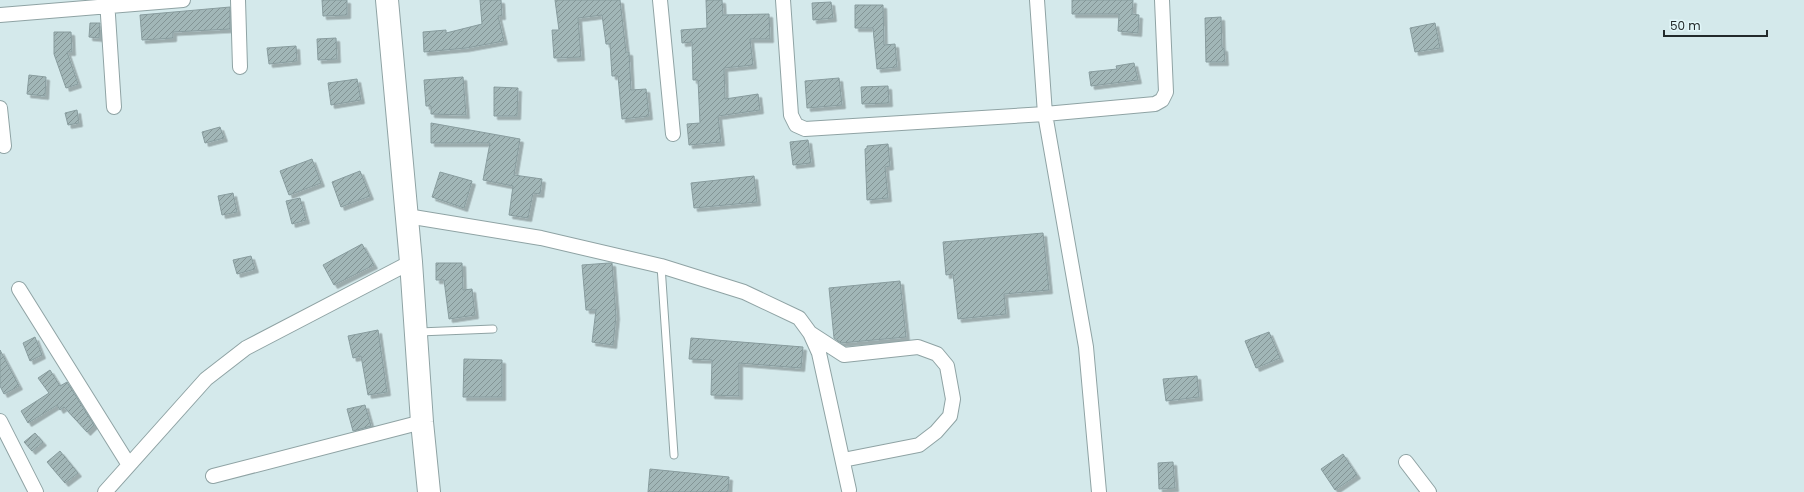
<svg xmlns="http://www.w3.org/2000/svg" width="1804" height="492" font-family="Poppins,sans-serif">
<style>
.building{fill:url(#building-hatch);stroke:#889c9e;filter:url(#shadow)}
.lines{fill:none;stroke-linecap:round;stroke-linejoin:round}
.service-casing{stroke:#8fa3a4;stroke-width:9}
.minor-casing{stroke:#8fa3a4;stroke-width:16}
.trunk-casing{stroke:#8fa3a4;stroke-width:24}
.service{stroke:#fff;stroke-width:7}
.minor{stroke:#fff;stroke-width:14}
.trunk{stroke:#fff;stroke-width:22}
</style>
<defs>
<pattern id="building-hatch" width="6" height="6" patternUnits="userSpaceOnUse"><rect width="6" height="6" fill="#a1b6b7"/><path d="M-1 1l2-2M0 6l6-6M5 7l2-2" fill="none" stroke="#839495"/></pattern>
<filter id="shadow"><feDropShadow dx="3.5" dy="3.5" stdDeviation="0" flood-color="#0004"/></filter>
</defs>
<rect width="100%" height="100%" fill="#d4e9eb"/>
<!-- building -->
<path class="building" d="M322,0H347V15L323,16Z
M480,0H501L502,16H498L504,41L466,48L424,52L423,32L446,30V33L482,24Z
M555,0H620L626,52H629L631,90L646,89L649,116L622,119L618,76H612L610,44H606L602,15L578,18L581,57L554,58L552,30H559Z
M706,0H722L723,15L769,14L770,39H750L753,65L724,68L725,99L758,94L760,110L718,116L721,142L689,145L687,124L700,123L698,80H693L692,42L682,43L681,30L707,28Z
M1072,0H1133L1132,14L1139,15L1138,33L1118,31L1119,14H1072Z
M831,2L833,18L813,20L812,3Z
M855,5H883L884,45L895,44L897,67L877,69L873,28H855Z
M230,7V29L173,32V38L142,40L140,15Z
M1221,17L1222,48H1224L1225,62H1206L1205,18Z
M90,23H100L99,38L89,37Z
M1435,23L1440,48L1415,52L1410,28Z
M54,32H71L72,52H67L78,84L66,88L54,54Z
M336,38L337,59L318,60L317,39Z
M296,46L297,61L269,64L267,48Z
M1134,63L1138,80L1091,86L1089,72L1117,69L1116,66Z
M29,75L46,77L45,96L27,94Z
M463,77L466,115L431,114V106H426L424,80Z
M839,78L842,105L807,108L805,81Z
M357,79L361,100L331,105L328,83Z
M888,86L889,103L862,104L861,87Z
M494,87L518,88L517,116H494Z
M77,110L79,123L68,125L65,113Z
M431,123L520,139L514,175L542,179L540,194L533,193L528,218L509,215L513,186L483,180L490,143H431Z
M220,127L224,138L205,143L202,132Z
M808,140L811,163L793,165L790,142Z
M888,144L890,166L885,167L888,198L867,200L865,149L867,148V146Z
M312,159L321,183L289,195L280,171Z
M360,171L370,196L341,207L332,182Z
M440,172L472,181L464,208L432,197Z
M754,176L757,202L694,208L691,183Z
M233,193L237,212L222,215L218,196Z
M300,198L306,220L292,224L286,201Z
M1043,233L1049,290L1004,294L1006,314L958,319L953,274L946,275L943,242Z
M362,244L374,265L334,285L323,265Z
M251,256L255,269L237,274L233,260Z
M436,263H462L463,290L472,289L475,315L449,319L444,280H436Z
M609,263H612L616,316L613,345L592,342L596,310H586L582,265Z
M900,281L906,337L841,343L834,338L829,288Z
M378,330L387,392L368,395L361,356L353,358L348,336Z
M1269,332L1280,358L1256,368L1245,341Z
M35,337L42,355L30,361L23,343Z
M691,338L803,347L801,368L739,363V396L711,395L712,360L689,359Z
M0,350L19,386L4,394L0,386Z
M464,359L502,360V397H463Z
M50,370L60,386L67,382L94,425L87,432L64,407L60,410L57,405L28,423L21,411L49,393L38,378Z
M1197,376L1199,397L1166,401L1163,379Z
M365,405L371,426L353,431L347,409Z
M35,433L43,442L32,451L24,442Z
M60,451L78,473L65,483L47,462Z
M1343,454L1357,475L1335,490L1321,469Z
M1173,462L1175,488L1159,489L1158,463Z
M650,469L729,477L728,492H648Z"/>
<g class="lines">
<defs>
<path id="service" d="M661,266L674,455
M419,332L493,329"/>
<path id="minor" d="M107,0L114,107
M238,0L240,67
M660,0L673,134
M783,0L791,115L796,125L805,129L1045,114L1155,104L1162,100L1166,92L1162,0
M1037,0L1045,114L1086,347L1099,492
M0,15L183,0
M0,108L4,146
M407,216L541,238L661,266L744,292L799,318L810,333L819,353L849,490
M19,289L129,465
M810,333L844,355L918,347L937,354L947,366L953,399L950,416L936,432L919,445L843,460
M0,421L36,492
M1406,462L1429,492
M213,476L422,422
M105,492L206,379L246,348L411,262"/>
<path id="trunk" d="M387,0L411,262L422,422L429,492"/>
</defs>
<!-- service casing -->
<use href="#service" class="service-casing"/>
<!-- minor casing -->
<use href="#minor" class="minor-casing"/>
<!-- trunk casing -->
<use href="#trunk" class="trunk-casing"/>
<!-- service -->
<use href="#service" class="service"/>
<!-- minor -->
<use href="#minor" class="minor"/>
<!-- trunk -->
<use href="#trunk" class="trunk"/>
</g>
<!-- scale -->
<path d="M1664 30v6h103v-6" fill="none" stroke="#222a2b" stroke-width="2"/>
<text x="1670" y="30" font-size="12" fill="#222a2b" stroke="#e2f7f9" stroke-width="3" paint-order="stroke">50 m</text>
</svg>
